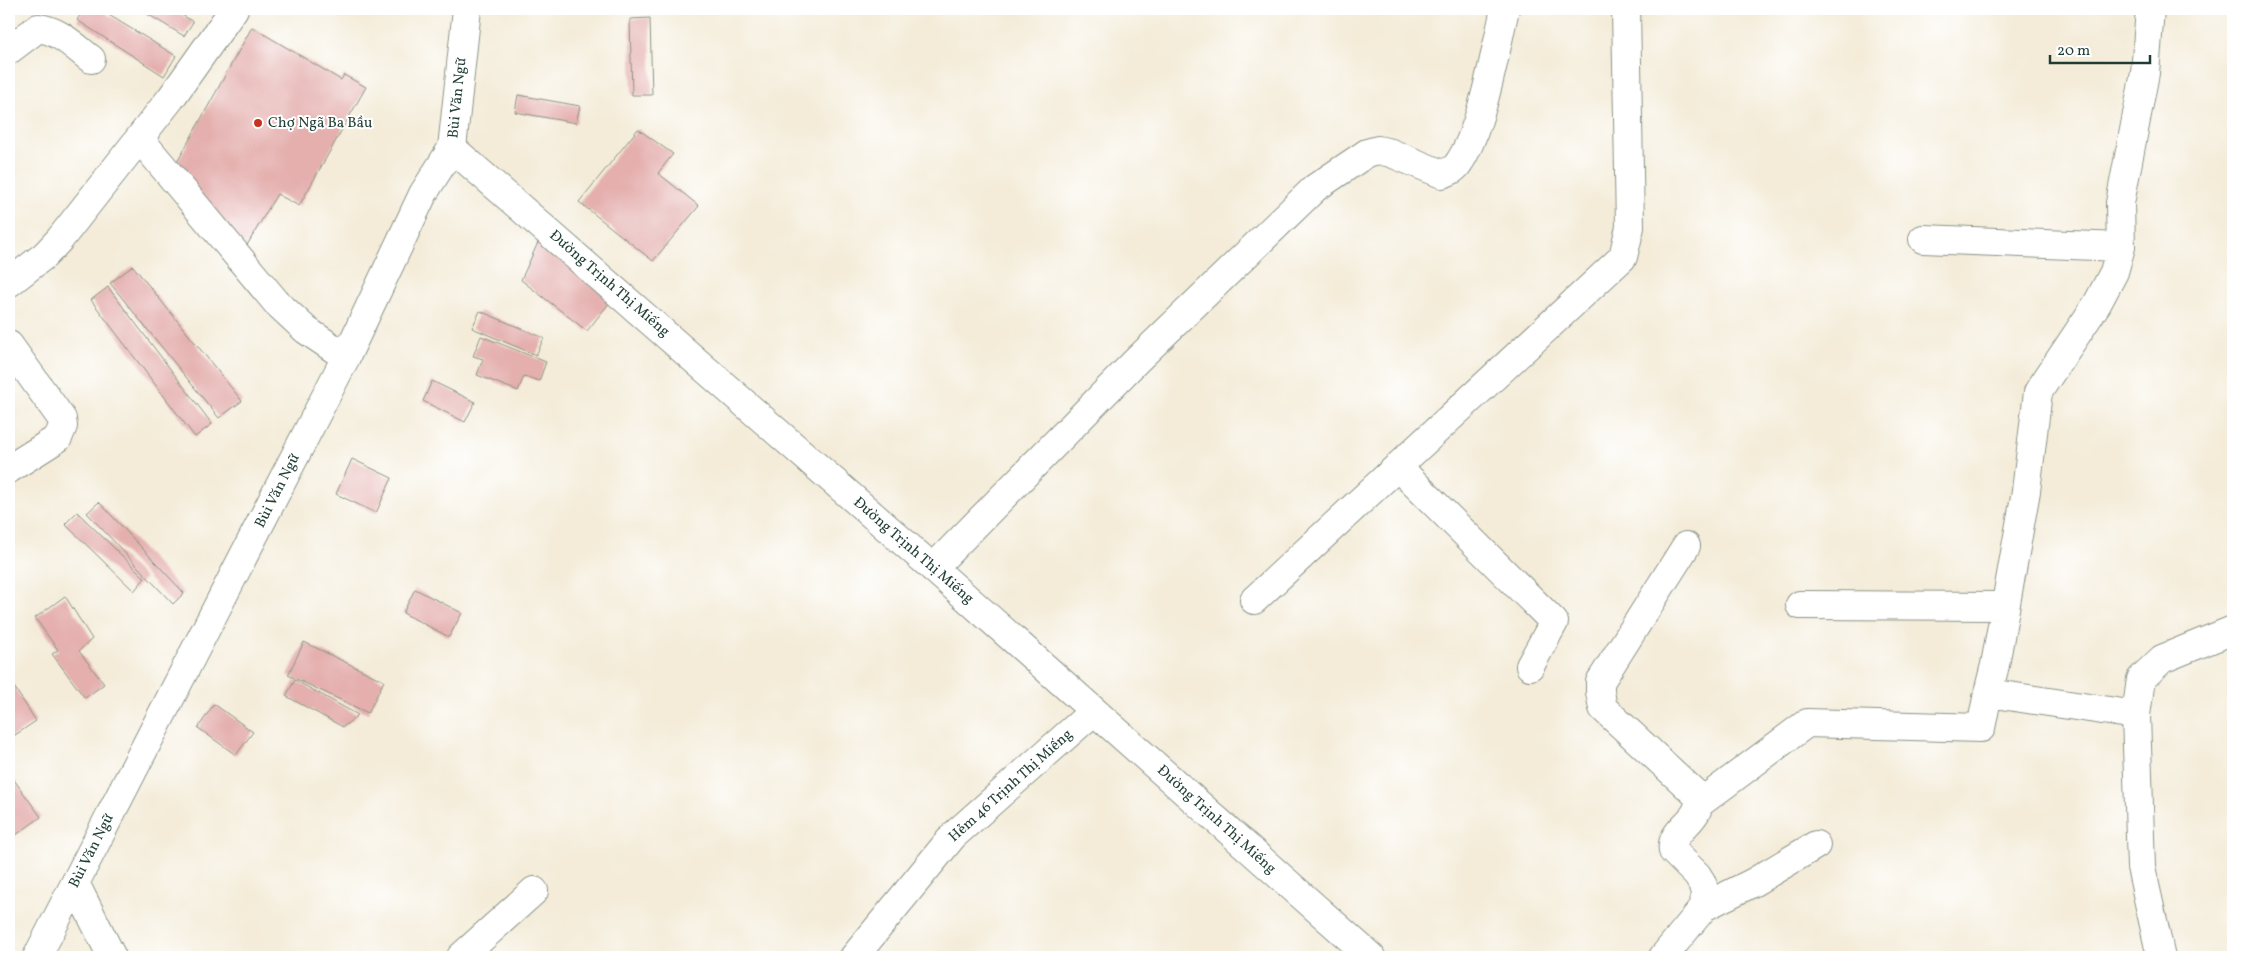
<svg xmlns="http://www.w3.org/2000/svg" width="2242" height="966" font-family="Vollkorn,serif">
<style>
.building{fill:#e4afad}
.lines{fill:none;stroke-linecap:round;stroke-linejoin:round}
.minor-casing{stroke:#8a9486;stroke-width:30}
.major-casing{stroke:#8a9486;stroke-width:30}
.minor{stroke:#fff;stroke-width:28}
.major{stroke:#fff;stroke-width:28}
.poi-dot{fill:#c8321e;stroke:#fff;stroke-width:2}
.labels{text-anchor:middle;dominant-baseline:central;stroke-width:4;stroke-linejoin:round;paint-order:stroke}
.street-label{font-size:15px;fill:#1f3d34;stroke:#fff}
.poi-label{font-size:15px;fill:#1f3d34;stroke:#fff;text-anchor:start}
</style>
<rect width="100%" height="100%" fill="#fff"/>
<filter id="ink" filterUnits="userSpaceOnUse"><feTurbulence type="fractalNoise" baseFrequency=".02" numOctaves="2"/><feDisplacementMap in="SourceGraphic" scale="10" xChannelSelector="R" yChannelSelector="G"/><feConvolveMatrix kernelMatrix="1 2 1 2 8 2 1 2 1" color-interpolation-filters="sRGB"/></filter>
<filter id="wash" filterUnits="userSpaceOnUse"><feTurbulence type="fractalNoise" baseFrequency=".0096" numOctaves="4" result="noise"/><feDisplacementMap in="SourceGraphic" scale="20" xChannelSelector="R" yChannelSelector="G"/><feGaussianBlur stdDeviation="1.12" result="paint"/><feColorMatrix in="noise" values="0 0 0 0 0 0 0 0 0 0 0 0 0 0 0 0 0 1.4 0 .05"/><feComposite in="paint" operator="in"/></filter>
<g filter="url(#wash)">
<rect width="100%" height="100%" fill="#f4ecd9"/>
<g id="blocks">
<!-- building -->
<path class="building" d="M84,9H99L176,56L164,76L77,20Z
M139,9H173L193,22L184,36Z
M650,18L652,95H632L630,19Z
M252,27L341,80L344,75L366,87L299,206L277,194L246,247L175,166Z
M518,95L580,106L576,123L515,112Z
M638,129L673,154L658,173L699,206L653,261L579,202Z
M541,236L614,297L587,331L521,280Z
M133,266L242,401L219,418L110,283Z
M108,287L212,424L195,437L91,300Z
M480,311L544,338L536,355L472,328Z
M481,336L546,362L539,381L524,376L518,391L477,375L483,359L473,356Z
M432,381L475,402L465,422L423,401Z
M352,459L392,478L376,513L336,494Z
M99,502L184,593L173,604L87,513Z
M77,512L145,578L134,591L65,524Z
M415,589L462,613L449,637L403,613Z
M65,596L92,639L79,651L104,684L85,698L52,654L58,650L35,618Z
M304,642L384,681L368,713L288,675Z
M9,679L36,721L9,739Z
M295,680L358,715L343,727L286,696Z
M214,704L253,732L236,755L198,728Z
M9,773L41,817L9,840Z"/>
</g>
</g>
<g filter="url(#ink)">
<use href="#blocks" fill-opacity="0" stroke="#8a9486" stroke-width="1"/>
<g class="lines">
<defs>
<path id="minor" d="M2150,9L2145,73L2120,203L2121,247L2114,272L2097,304L2038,392L2026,491L1995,665L1988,693L2136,715L2141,867L2161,957
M9,50L38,28C59,30 75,47 91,59
M140,139L276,302L306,330L346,357
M1923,239L2121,247
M9,283L45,255L60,239L171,98L234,9
M9,345L62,419L63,426L58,438L9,469
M1398,467L1554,622L1530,666
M933,568L1136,361L1315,188L1367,153L1378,150L1391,153L1442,174C1448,172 1454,170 1458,164C1481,133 1496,48 1505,9
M1254,600L1623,257L1630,227L1626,9
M1800,605L2005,606
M2136,715L2141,679L2162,659L2233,630
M1700,803L1807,723L1981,728L1988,693
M75,883L112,957
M1704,907L1754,882L1816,845
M37,957L346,357L423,194L452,148L467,9
M461,957L534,891
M854,957L953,836L1094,711
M1663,957L1704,907L1705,893L1702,883L1697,875L1673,851C1669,828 1704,821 1698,796L1603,708L1600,692V682L1686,546"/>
<path id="major" d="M452,148L933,568L1371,957"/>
</defs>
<!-- minor casing -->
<use href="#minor" class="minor-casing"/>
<!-- major casing -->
<use href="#major" class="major-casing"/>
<!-- minor -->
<use href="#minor" class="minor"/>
<!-- major -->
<use href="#major" class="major"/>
</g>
</g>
<!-- markers -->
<circle class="poi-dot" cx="258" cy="123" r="5"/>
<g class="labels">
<!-- street labels -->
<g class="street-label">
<text transform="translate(458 98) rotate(-84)">Bùi Văn Ngữ</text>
<text transform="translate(609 284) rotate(41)">Đường Trịnh Thị Miếng</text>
<text transform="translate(278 491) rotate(-63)">Bùi Văn Ngữ</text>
<text transform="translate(913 551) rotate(41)">Đường Trịnh Thị Miếng</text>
<text transform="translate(1011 786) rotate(-42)">Hẻm 46 Trịnh Thị Miếng</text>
<text transform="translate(1216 820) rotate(42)">Đường Trịnh Thị Miếng</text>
<text transform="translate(92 851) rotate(-63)">Bùi Văn Ngữ</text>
</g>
<!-- poi labels -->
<g class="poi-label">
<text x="268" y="123">Chợ Ngã Ba Bầu</text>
</g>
</g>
<!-- margin -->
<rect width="2242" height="966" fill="none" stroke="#fff" stroke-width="30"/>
<!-- scale -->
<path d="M2050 55v8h100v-8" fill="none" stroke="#1f3d34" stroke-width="2.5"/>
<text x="2057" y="55" font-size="15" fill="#1f3d34" stroke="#ffffff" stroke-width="4" paint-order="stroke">20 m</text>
</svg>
